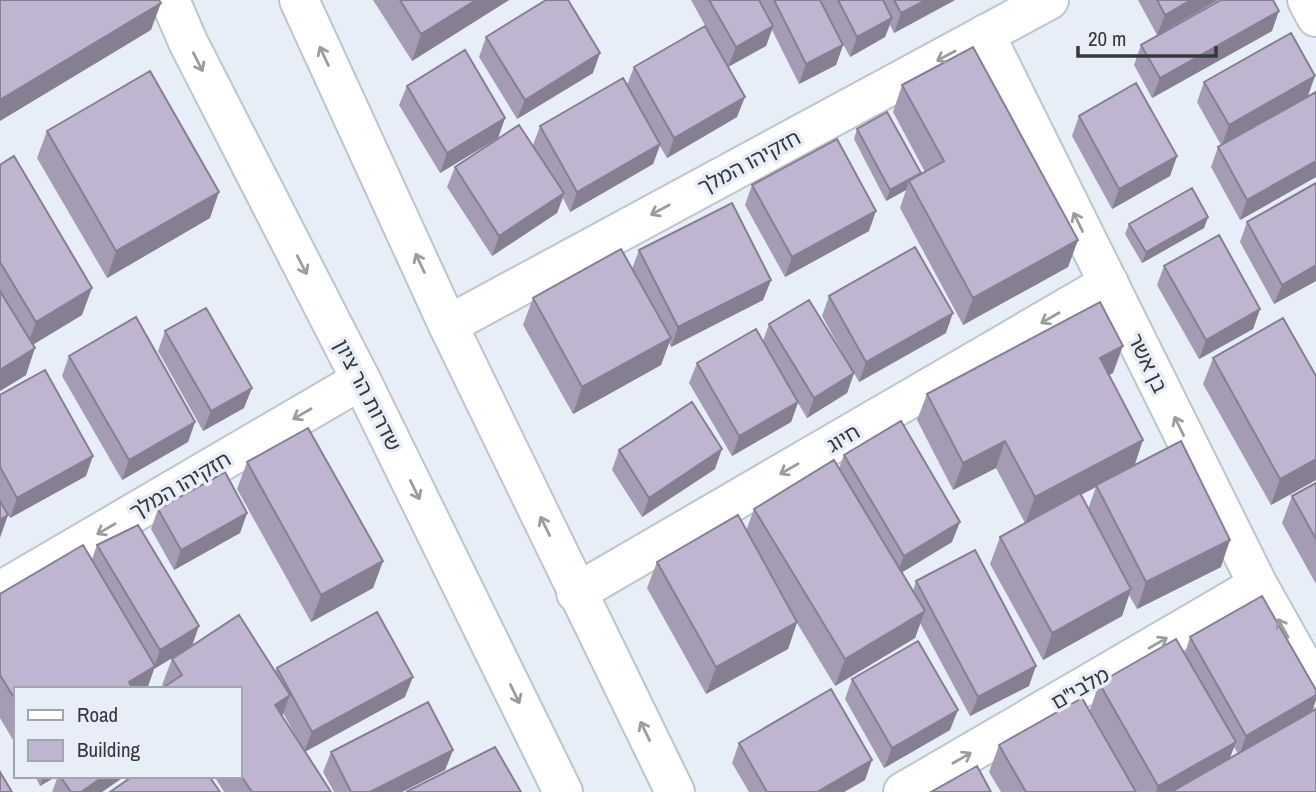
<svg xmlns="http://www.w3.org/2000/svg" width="1316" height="792" font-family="'Archivo Narrow','Noto Sans Hebrew',sans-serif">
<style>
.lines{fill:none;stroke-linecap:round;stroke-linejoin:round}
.minor-casing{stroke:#bec4cc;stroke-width:42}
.tertiary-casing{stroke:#bec4cc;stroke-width:42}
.minor{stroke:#fff;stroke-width:38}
.tertiary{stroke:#fff;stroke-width:38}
.wall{fill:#a59cb4;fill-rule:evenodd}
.shaded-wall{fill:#867f92}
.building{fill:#c0b5d1;stroke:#867f92;stroke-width:2}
.oneway{stroke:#9a9c9e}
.labels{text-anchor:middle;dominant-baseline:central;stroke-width:7;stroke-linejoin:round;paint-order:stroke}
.street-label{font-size:21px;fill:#36383c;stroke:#e8eef7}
</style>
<rect width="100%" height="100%" fill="#e8eef7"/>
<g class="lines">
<defs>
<path id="minor" d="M1307,0L1316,17
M985,34L1258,585L1316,688
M448,325L1049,0
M0,591L361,380
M576,593L1109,283
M903,792L1258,585"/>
<path id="tertiary" d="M170,0L188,42L361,380L563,792
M299,0L448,325L675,792"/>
</defs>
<!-- minor casing -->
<use href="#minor" class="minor-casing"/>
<!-- tertiary casing -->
<use href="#tertiary" class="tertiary-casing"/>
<!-- minor -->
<use href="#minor" class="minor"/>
<!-- tertiary -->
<use href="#tertiary" class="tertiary"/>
</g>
<!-- wall -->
<path class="wall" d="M373,0H509L412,61Z
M691,0H955L894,33L890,25L885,37L850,57L832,23L843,45L836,65L799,84L772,30L766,46L728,67Z
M1138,0H1218L1157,35Z
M1272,31L1152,98L1134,65L1141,45Z
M486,37L593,73L517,119L479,57Z
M634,67L737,117L667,158L660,146L653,164L570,212L563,198L557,213L492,256L447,187L455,167L533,145L540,126L627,85Z
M1204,82L1308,96L1316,92V177L1240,220L1211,167L1218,147L1221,145L1197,102Z
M902,85L1078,240L1068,267L963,325L900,208L906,190L886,201L854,139L857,129L921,173L920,175L925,172L893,112Z
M407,86L505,118L498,138L440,173L399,105Z
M1079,116L1177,156L1170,176L1112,209L1072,136Z
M47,131L210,218L107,278L37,158Z
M0,165L82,315L33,344L26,375L0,391Z
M752,185L869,231L785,277L745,205Z
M1208,217L1204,228L1142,263L1125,234L1129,224Z
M1247,222L1316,281L1274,304L1240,242Z
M639,250L771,280L763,300L671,347L669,343L661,365L573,414L523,325L533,298L632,269Z
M1164,266L1260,309L1253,329L1199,359L1157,285Z
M829,296L946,333L859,382L854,373L847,393L807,418L798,403L791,422L732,456L689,383L697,363L763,341L769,324L852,370L822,316Z
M165,331L244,408L203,431L158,351Z
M69,356L195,422L188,442L122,480L62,376Z
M1213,358L1316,376V480L1271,505L1203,384Z
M1113,373L1109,375L1134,465L1221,567L1137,609L1129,595L1122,616L1043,660L990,564L1000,537L1025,523L996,468L953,490L917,420L927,394ZM1096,487L1088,509L1080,495Z
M0,395L86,476L10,518L0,500Z
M619,450L715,469L642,517L612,470Z
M844,455L952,542L902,572L913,591L916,581L1029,686L970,716L920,623L915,638L835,686L797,623L788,649L706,694L647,588L657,562L746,531L754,509L839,468Z
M247,462L383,561L373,588L311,622L237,489Z
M1316,483V584L1282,523L1292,496Z
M158,509L247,513L240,533L174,570L151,529Z
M97,545L192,646L275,671L277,668L405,697L305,752L331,792H224L214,776H240V689L163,687L162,685L172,659L180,653L154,669L147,689H16V745L0,718V594L92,559ZM283,713L301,745L282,717Z
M1190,637L1316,700L1312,712L1316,792H1136L1090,710L1099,683L1185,653ZM1234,747L1238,754L1229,759Z
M852,679L950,730L884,768L845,699Z
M739,743L865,780L844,792H749L732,763Z
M999,745L1136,792H1001L989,772Z
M453,750L445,770L402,792H334L323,772L331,752Z
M35,776H57L40,786Z
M58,776H125L102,792H52Z"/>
<!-- shaded-wall -->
<path class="shaded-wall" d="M476,0H509L412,61L421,34Z
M926,0H955L894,33L901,13Z
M1191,0H1218L1157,35L1165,15Z
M161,3L151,30L0,121V100Z
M1279,11L1272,31L1152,98L1160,78Z
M892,18L885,37L850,57L857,37Z
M773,26L766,46L728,67L736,47Z
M843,45L836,65L799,84L806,64Z
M600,53L593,73L517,119L525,100Z
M1315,76L1308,96L1222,145L1229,125Z
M745,97L737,117L667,158L674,138Z
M505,118L498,138L440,173L447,153Z
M660,144L653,164L570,212L577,192Z
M1177,156L1170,176L1112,209L1119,189Z
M1316,161V177L1240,220L1247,200Z
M921,173L917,184L909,181L906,190L886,201L890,190Z
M219,192L210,218L107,278L116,251Z
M564,193L557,213L492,256L499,236Z
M876,211L869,231L785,277L792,257Z
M1208,217L1204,228L1142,263L1146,252Z
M1078,240L1068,267L963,325L973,298Z
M1316,265V281L1274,304L1282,285Z
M771,280L763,300L671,347L678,327Z
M92,288L82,315L26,349L36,322Z
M1260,309L1253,329L1199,359L1206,340Z
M953,313L946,333L859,382L866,362Z
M671,338L661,365L573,414L582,387Z
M1123,346L1113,373L1090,384L1100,358Z
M35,348L26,375L0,391V370Z
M854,373L847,393L807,418L814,398Z
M252,388L244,408L203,431L211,411Z
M798,402L791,422L732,456L739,436Z
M195,422L188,442L122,480L129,460Z
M1143,440L1134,467L1096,485V487L1025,524L1035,497Z
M1005,441L996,468L953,490L963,463Z
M722,449L715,469L642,517L649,498Z
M93,456L86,476L10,518L17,498Z
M1316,459V480L1271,505L1280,479Z
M247,513L240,533L174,570L181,550Z
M8,515L0,538V520Z
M960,522L952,542L896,576L904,556Z
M1230,540L1221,567L1137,609L1146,582Z
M383,561L373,588L311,622L321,595Z
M1131,589L1122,616L1043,660L1052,633Z
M925,611L915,638L835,686L845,659Z
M797,622L788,649L706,694L716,667Z
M199,626L192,646L154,669L147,689H126L129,682L154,667L160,650Z
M1036,666L1029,686L970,716L978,697Z
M413,677L405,697L304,752L312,732Z
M290,695L280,722L275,705Z
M1316,695V700L1311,714L1239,756L1246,736Z
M958,710L950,730L884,768L892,748Z
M1236,742L1226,768L1185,792H1156L1158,786Z
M453,750L445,770L402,792H370Z
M872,760L865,780L844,792H817Z
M44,776H57L40,786Z
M104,776H125L102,792H81Z"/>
<!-- building -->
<path class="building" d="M0,0H159L161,3L0,100Z
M400,0H476L421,34Z
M546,0H568L600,53L525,100L486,37Z
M709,0H759L773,26L736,47Z
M774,0H820L843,45L806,64Z
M838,0H883L892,18L857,37Z
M894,0H926L901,13Z
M1157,0H1191L1165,15Z
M1221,0H1273L1279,11L1160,78L1141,45Z
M705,26L745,97L674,138L634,67Z
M1291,33L1315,76L1229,125L1204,82Z
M973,47L1078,240L973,298L909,181L944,161L902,85Z
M465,50L505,118L447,153L407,86Z
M150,71L219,192L116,251L47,131Z
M623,78L660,144L577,192L540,126Z
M1136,83L1177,156L1119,189L1079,116Z
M1316,92V161L1247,200L1218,147Z
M887,112L921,173L890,190L857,129Z
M519,125L564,193L499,236L455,167Z
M837,139L876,211L792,257L752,185Z
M14,156L92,288L36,322L0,262V165Z
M1316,183V265L1282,285L1247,222Z
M1192,188L1208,217L1146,252L1129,224Z
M732,203L771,280L678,327L639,250Z
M1219,235L1260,309L1206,340L1164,266Z
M915,247L953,313L866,362L829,296Z
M621,249L671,338L582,387L533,298Z
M0,291L35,348L0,370Z
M809,300L854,373L814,398L769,324Z
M1100,302L1123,346L1100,358L1143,440L1035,497L1005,441L963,463L927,394Z
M206,308L252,388L211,411L165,331Z
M136,317L195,422L129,460L69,356Z
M1283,318L1316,376V459L1280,479L1213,358Z
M756,329L798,402L739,436L697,363Z
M45,370L93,456L17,498L0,467V395Z
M692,402L722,449L649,498L619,450Z
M901,421L960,522L904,556L844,455Z
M308,428L383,561L321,595L247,462Z
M1181,441L1230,540L1146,582L1096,485Z
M834,460L925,611L845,659L754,509Z
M225,472L247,513L181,550L158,509Z
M1316,483V539L1292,496Z
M1080,493L1131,589L1052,633L1000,537Z
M0,501L8,515L0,520Z
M738,515L797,622L716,667L657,562Z
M138,525L199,626L160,650L97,545Z
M83,545L155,666L129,682L133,689H16V701L0,675V594Z
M975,550L1036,666L978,697L916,581Z
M1262,596L1316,690V695L1246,736L1190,637Z
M377,612L413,677L312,732L277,668Z
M239,615L290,695L275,705L331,792H252L240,774V689H161L182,675L172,659Z
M1176,639L1236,742L1158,786L1099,683Z
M918,641L958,710L892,748L852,679Z
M831,689L872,760L817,792H767L739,743Z
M1082,698L1136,792H1026L999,745Z
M428,702L453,750L370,792H351L331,752Z
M1316,709V792H1171Z
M495,747L521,792H406Z
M977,766L991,792H931Z
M0,772L12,792H0Z
M60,776H104L81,792H71Z
M133,776H209L220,792H110Z"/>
<!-- one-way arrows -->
<defs><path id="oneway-shaft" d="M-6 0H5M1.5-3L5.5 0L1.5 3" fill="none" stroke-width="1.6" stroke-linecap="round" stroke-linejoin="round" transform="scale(1.75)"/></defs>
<g class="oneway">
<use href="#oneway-shaft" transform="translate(324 56) rotate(-115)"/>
<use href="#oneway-shaft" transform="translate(946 56) rotate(152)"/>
<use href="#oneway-shaft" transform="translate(198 62) rotate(63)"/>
<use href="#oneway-shaft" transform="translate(660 210) rotate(152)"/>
<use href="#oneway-shaft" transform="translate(1078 222) rotate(-116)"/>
<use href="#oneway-shaft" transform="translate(420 263) rotate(-115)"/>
<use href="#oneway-shaft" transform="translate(302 265) rotate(63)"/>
<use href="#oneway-shaft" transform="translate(1050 318) rotate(150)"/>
<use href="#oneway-shaft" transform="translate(302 414) rotate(150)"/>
<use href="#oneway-shaft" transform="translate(1179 426) rotate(-116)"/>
<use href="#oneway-shaft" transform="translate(789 469) rotate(150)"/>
<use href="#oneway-shaft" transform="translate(415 490) rotate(64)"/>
<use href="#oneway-shaft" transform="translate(545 526) rotate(-116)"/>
<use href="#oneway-shaft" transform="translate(106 529) rotate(150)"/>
<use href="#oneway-shaft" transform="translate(1283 628) rotate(-119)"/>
<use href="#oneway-shaft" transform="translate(1158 643) rotate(-30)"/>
<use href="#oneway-shaft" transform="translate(515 694) rotate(64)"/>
<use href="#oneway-shaft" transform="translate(645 731) rotate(-116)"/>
<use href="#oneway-shaft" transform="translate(962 758) rotate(-30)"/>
</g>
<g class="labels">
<!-- street labels -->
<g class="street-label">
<text transform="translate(749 162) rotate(-28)">חזקיהו המלך</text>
<text transform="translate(1148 363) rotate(64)">בן אשר</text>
<text transform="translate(368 395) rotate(63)">שדרות הר ציון</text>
<text transform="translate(843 438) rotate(-30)">חיוג</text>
<text transform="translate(180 485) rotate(-30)">חזקיהו המלך</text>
<text transform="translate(1080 688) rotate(-30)">מלבי"ם</text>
</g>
</g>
<!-- legend -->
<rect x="14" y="687" width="228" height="91" fill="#e8eef7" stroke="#a1a5ac" stroke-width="2"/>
<rect x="28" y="710" width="35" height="10" fill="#ffffff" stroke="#a1a5ac" stroke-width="2"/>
<text x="77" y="722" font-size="21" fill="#36383c">Road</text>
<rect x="28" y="740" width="35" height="21" fill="#c0b5d1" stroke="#a1a5ac" stroke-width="2"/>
<text x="77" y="757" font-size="21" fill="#36383c">Building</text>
<!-- scale -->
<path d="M1078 46v10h138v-10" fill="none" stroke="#36383c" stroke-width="3.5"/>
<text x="1088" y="46" font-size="21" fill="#36383c" stroke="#e8eef7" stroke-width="5" paint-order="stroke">20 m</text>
</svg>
